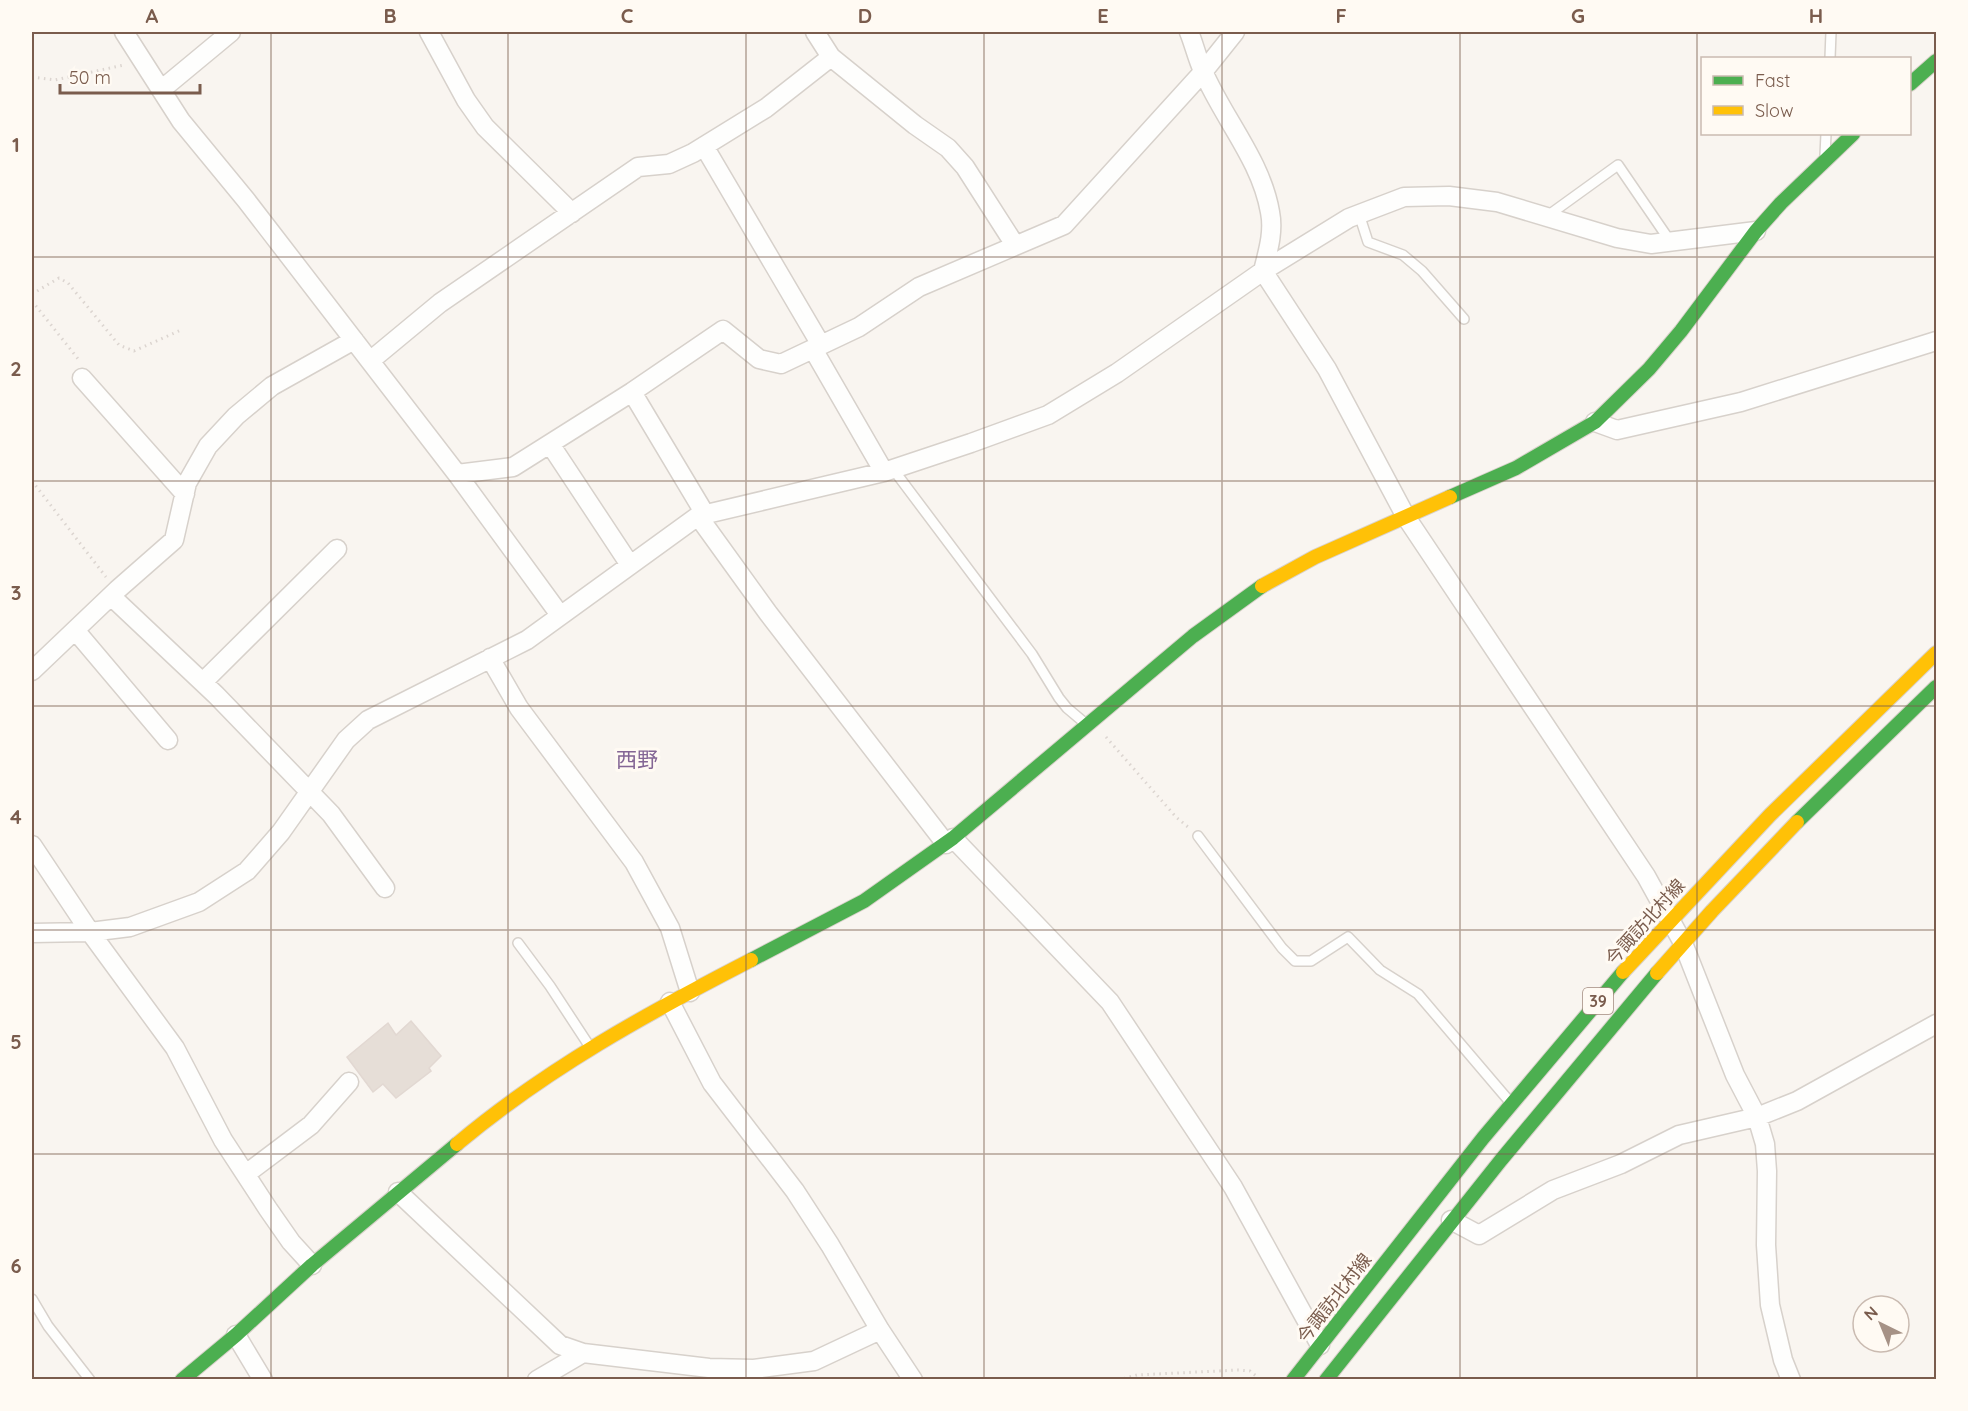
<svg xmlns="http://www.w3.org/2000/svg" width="1968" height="1411" font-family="Quicksand,'Noto Sans JP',sans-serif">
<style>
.building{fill:#e6ded7;stroke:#e2d8d2;stroke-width:1.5}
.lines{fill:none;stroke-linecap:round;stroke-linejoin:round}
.lane-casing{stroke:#d7d1cb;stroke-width:12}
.street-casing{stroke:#d7d1cb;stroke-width:21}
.fast-casing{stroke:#d9d2cb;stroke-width:16}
.slow-casing{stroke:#d9d2cb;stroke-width:16}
.path{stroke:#dcd5d0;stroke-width:3;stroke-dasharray:1.5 4.5;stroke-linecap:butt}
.lane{stroke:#fefefd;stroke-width:9}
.street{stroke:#fefefd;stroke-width:18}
.fast{stroke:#4caf50;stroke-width:14}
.slow{stroke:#ffc107;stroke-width:14}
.grid{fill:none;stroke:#7a5c4d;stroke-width:1.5;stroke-opacity:0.55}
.labels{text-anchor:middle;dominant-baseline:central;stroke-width:6;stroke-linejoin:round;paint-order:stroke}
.shield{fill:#fffaf3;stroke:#a28b7f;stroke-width:1.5}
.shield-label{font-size:16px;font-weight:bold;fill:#7a5c4d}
.street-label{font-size:18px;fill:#7a5c4d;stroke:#fffaf3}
.quarter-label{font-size:21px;fill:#846695;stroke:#fffaf3}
.neatline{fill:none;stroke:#7a5c4d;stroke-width:2}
.grid-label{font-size:20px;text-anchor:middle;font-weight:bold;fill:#7a5c4d}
</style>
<rect width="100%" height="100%" fill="#f9f5f0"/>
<!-- building -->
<path class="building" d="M411,1021L441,1056L429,1068L431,1071L396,1098L383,1084L373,1092L347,1057L388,1023L396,1035Z"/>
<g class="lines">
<defs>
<path id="lane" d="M1830,58L1831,32
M1825,155L1826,134
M1359,214L1368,242L1403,255L1422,271L1464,319
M1546,217L1618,165L1670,241
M893,469L1032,654L1059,698L1067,708L1086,724
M1198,836L1282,948L1295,961H1311L1348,937L1380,970L1418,994L1510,1102
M518,943L550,986L590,1047
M32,1299L48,1326L90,1380"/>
<path id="street" d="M124,32L181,121L246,200L457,474L560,615
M429,32L466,100L485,127L572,213
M815,32L831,57L915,125L948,148L965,167L1015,245
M1189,32C1194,44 1197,58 1203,71C1223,118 1261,160 1270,212C1274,232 1268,251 1263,271L1327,369L1406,517L1646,876L1683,943L1735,1075L1757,1117L1765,1144L1767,1171L1766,1245L1770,1305L1783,1360L1791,1380
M161,90L231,32
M704,146L821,345
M813,349L884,472
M370,361L440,303L638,167L669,164L693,153L766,108L831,57
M82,378L185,494
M632,392L705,514
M1595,422L1617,430L1741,402L1936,341
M550,444L630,565
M457,474L513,467L632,392L723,330L759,359L781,364L859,327L919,287L1064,225L1203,72L1235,32
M698,516L768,613L946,844
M111,596L216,695L331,814L385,888
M75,630L168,740
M490,658L519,708L634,862L670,928L690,992
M32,671L117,590L174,540L187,483L208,446L236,416L272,386L354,340
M203,682L337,549
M953,838L1110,1002L1233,1187L1320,1345
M32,845L90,932L175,1048L223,1140L268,1209L291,1242L312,1265
M32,933L90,932L130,927L199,902L247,871L281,832L346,740L368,720L527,640L698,516L884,472L971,443L1048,415L1117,373L1263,271L1349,218L1404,197L1449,196L1497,202L1617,238L1651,244L1756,231
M670,1002L712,1083L795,1191L830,1245L880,1330L913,1380
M246,1174L311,1125L349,1082
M398,1192L560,1345L583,1353L709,1368L754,1369L814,1361L880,1330
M1451,1220L1479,1235L1553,1190L1621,1164L1679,1135L1757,1117L1797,1101L1936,1024
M236,1335L263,1380
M537,1380L583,1353"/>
<path id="fast" d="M1910,84L1936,61
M1450,497L1516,468L1595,422L1649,369L1681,331L1756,231L1781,203L1853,134
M1797,822L1936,687
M751,960L864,901L953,838L1193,636L1262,586
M182,1380L236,1335L312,1265L457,1144
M1293,1380L1483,1138L1623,972
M1326,1380L1501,1160L1657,973"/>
<path id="slow" d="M1262,586L1315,557L1450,497
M1623,972L1770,815L1936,653
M1657,973L1712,911L1797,822
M457,1144C546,1069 648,1013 751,960"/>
</defs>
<!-- lane casing -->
<use href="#lane" class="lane-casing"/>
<!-- street casing -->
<use href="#street" class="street-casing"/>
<!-- fast casing -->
<use href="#fast" class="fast-casing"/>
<!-- slow casing -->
<use href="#slow" class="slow-casing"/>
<!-- path -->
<path class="path" d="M32,77L55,80L124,65
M32,294L59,278L68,283L119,345L134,351L181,330
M32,301L79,360
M32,481L106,577
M1106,737L1176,817L1188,827
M1118,1380L1137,1375L1238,1370L1250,1371L1261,1380"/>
<!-- lane -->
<use href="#lane" class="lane"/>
<!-- street -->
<use href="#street" class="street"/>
<!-- fast -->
<use href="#fast" class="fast"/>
<!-- slow -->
<use href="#slow" class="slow"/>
</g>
<!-- grid -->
<path class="grid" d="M271,32V1380M508,32V1380M746,32V1380M984,32V1380M1222,32V1380M1460,32V1380M1697,32V1380M32,257H1936M32,481H1936M32,706H1936M32,930H1936M32,1154H1936"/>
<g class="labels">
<!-- shield labels -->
<rect class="shield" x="1583" y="988" width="30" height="26" rx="4.5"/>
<g class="shield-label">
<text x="1598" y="1001">39</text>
</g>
<!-- street labels -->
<g class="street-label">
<text transform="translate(1645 922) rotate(-48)">今諏訪北村線</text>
<text transform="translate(1334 1298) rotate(-52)">今諏訪北村線</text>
</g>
<!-- quarter labels -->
<g class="quarter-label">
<text x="637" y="759">西野</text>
</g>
</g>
<!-- border -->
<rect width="1968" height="1411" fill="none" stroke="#fffaf3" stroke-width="66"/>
<!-- legend -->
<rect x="1701" y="57" width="210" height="78" fill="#fffaf3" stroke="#cabbb1" stroke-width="1.5"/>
<rect x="1713" y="76" width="30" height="9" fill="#4caf50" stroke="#cabbb1" stroke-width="1.5"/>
<text x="1755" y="87" font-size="18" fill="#7a5c4d">Fast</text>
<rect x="1713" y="106" width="30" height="9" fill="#ffc107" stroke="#cabbb1" stroke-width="1.5"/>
<text x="1755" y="117" font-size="18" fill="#7a5c4d">Slow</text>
<!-- north arrow -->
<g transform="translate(1881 1324) rotate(317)"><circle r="28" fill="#fffaf3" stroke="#cabbb1" stroke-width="1.5"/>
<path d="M0-4.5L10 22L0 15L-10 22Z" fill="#a69286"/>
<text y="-9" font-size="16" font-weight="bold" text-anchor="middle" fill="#7a5c4d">N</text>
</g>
<!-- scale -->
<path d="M60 84v9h140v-9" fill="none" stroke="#7a5c4d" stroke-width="3"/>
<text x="69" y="84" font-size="18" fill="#7a5c4d" stroke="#fffaf3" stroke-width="4.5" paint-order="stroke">50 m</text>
<rect x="33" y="33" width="1902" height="1345" class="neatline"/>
<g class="grid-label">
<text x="152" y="23">A</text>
<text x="390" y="23">B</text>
<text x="627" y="23">C</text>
<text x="865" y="23">D</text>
<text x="1103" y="23">E</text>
<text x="1341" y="23">F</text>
<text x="1578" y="23">G</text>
<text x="1816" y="23">H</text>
<text x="16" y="152">1</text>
<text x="16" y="376">2</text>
<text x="16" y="600">3</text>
<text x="16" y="824">4</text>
<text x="16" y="1049">5</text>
<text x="16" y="1273">6</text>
</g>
</svg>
